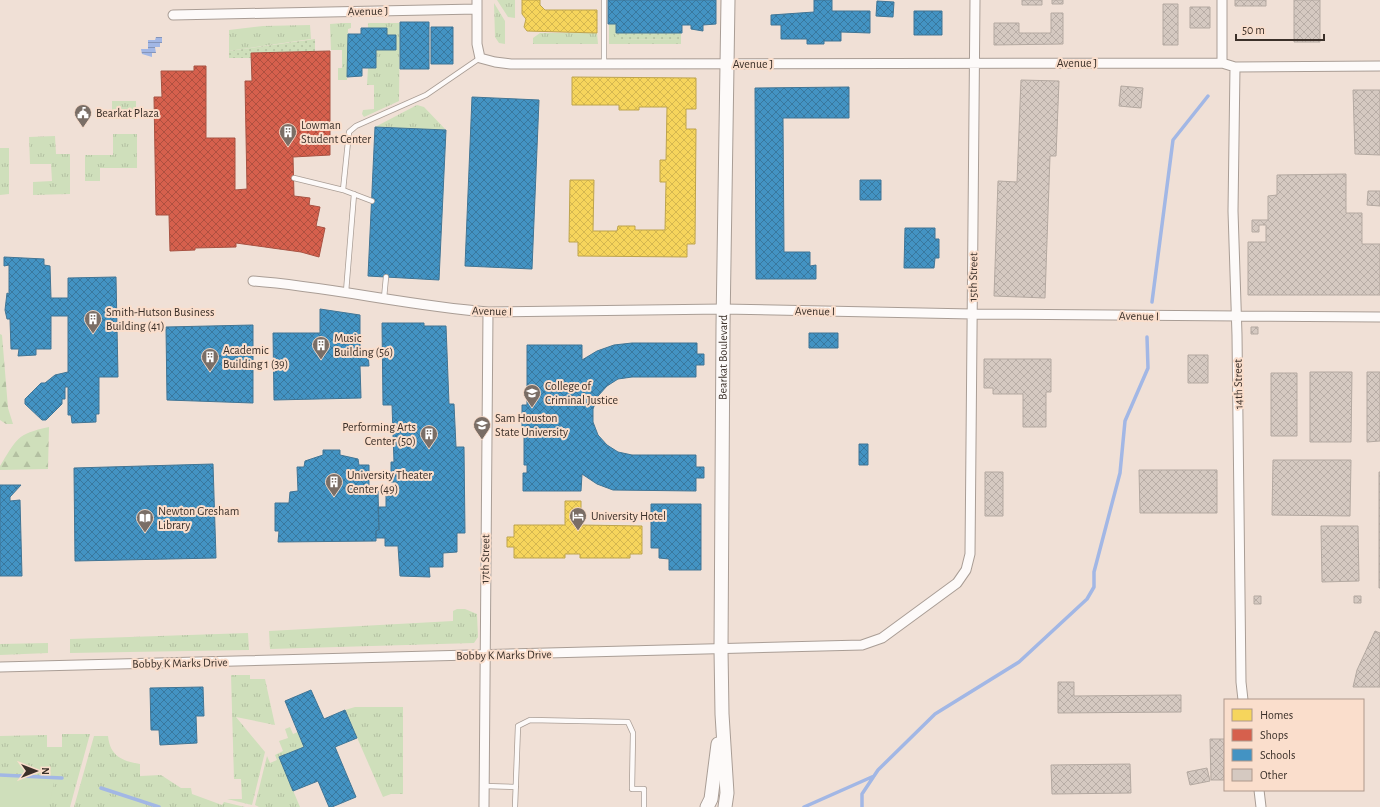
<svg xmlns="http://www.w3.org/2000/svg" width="1380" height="807" font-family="'Alegreya Sans',sans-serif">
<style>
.grass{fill:url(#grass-tufts)}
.forest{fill:url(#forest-firs)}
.park{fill:#cfdfbb}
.garden{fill:url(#garden-dots)}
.water{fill:url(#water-rules)}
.homes{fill:url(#homes-cross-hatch);stroke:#bea44d}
.shops{fill:url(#shops-cross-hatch);stroke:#a85242}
.schools{fill:url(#schools-cross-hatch);stroke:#417595}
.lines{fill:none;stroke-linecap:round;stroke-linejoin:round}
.stream{stroke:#a2b7e5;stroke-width:3.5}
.building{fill:url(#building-cross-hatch);stroke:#b4a9a1}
.lane-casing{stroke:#a99d95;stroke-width:6}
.street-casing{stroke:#a99d95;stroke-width:11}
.secondary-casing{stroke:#a99d95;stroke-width:15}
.lane{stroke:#fdfaf9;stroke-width:4.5}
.street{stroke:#fdfaf9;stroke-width:9}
.secondary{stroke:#fdfaf9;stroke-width:13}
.labels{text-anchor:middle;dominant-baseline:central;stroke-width:4;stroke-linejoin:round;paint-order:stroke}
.street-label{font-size:12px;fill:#3b3029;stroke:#fadecc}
.poi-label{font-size:12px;fill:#3b3029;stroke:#fadecc;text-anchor:start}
</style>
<defs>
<pattern id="grass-tufts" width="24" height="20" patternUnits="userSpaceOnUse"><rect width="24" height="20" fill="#cfdfbb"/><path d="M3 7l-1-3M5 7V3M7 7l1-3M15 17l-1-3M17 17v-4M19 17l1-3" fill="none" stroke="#b3c0a1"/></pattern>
<pattern id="forest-firs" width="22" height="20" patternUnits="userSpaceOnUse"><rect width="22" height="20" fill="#cfdfbb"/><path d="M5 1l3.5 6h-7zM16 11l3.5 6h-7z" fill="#b3c0a1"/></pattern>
<pattern id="garden-dots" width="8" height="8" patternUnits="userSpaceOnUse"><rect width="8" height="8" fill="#cfdfbb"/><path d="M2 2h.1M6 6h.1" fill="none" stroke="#b3c0a1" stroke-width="1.8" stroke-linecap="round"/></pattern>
<pattern id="water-rules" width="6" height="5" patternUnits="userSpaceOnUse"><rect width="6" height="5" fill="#a2b7e5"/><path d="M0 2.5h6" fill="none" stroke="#8595ba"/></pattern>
<pattern id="homes-cross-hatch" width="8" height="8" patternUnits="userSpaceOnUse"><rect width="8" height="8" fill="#f6d55c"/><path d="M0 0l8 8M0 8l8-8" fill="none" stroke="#d4b750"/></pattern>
<pattern id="shops-cross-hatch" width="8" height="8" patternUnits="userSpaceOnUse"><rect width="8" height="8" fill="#d6604d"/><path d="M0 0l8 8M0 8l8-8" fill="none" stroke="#af5040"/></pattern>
<pattern id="schools-cross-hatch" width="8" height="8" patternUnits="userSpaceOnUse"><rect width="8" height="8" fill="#4393c3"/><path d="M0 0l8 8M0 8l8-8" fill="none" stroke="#39789e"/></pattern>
<pattern id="building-cross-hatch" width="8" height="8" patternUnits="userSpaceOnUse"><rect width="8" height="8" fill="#d5c9c1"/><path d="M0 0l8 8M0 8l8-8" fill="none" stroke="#b8ada6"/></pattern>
</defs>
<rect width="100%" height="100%" fill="#f0e0d6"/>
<!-- grass -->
<path class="grass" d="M497,0H515V18L508,17Z
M494,3L505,21V44L499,43L495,37Z
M343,23H351V28L348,29L347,80H338V68H342V50H331L330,24Z
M368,23H400L399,101L364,117L362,114L363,110L374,109V85H367L368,68H376V50L396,49V35H387V28H368Z
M609,24H616L617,39L681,40V44H609Z
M310,25L311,39L229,51V30L263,26Z
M540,33H597L598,44H533V38Z
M112,101H136V119H112Z
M417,105L424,107L446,130L375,127Z
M113,134H137V168H100V181H85V155H113Z
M55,136L56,154H70V194L33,195V182L52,181L51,164H30L29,137Z
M0,148H9V194L0,195Z
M457,609H465L477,614L478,637L474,643L270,649L269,631L453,621V611Z
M248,633L249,650L70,653V639Z
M48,643V653L0,655V644Z
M231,675H250V679H265L275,725L236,717L265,752L252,805L227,799H242L241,779H234Z
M355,707H403V794H391L383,797L345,710Z
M290,727L293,734L298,732L304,747L279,757L300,807H259L255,805L267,756L270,763L277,760L275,755L283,751L279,741L288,738L285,729Z
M62,734H90L70,807H0V736L47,735V747H62Z
M94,736H108C110,756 122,761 140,764V776L161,775L181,788H191L192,794L222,805L224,802L245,807H74Z"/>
<!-- forest -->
<path class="forest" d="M0,334L2,335L8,408L13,424H6L0,420Z
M49,427L48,469L0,470V466C17,439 16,434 49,427Z"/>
<!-- park -->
<path class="park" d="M0,778L54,781L49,807H0Z
M110,796L144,807H106Z"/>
<!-- garden -->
<path class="garden" d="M616,33H681V40L616,39Z
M315,39V51L251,53V58H229V51Z"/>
<!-- water -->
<path class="water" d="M156,37H162V43H160V47H155L156,53H152V57L142,54L141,49H148V40H155Z"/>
<!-- homes -->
<path class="homes" d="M522,0H540V5L545,10H597V33L527,31L524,27L526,19L522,14Z
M572,77L696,78V109H686V129H696L695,244H687V257L578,256V242H569L570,180H594L593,231H617L618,226H635V230H665L666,182H660V160H666L667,107H639V110H619V105H572Z
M565,501H581V525L642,526V554H630V558H580V554H565V558H514V547H507V537H514V525H565Z"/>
<!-- shops -->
<path class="shops" d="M330,51V155L293,157L294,196L310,198L309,205L320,207L316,226L325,228L319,257L301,252L236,243V247L195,248V250L170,251L169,215H156L154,97H162L161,71H194V66H206V138H235V190L247,189L245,81H252L251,53Z"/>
<!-- schools -->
<path class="schools" d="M608,0H716V24L703,25V31L691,29V25H682V33H616V24H608Z
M814,0H832V11H870V33L841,32V41H824V44H807V39H781V25H771V15L814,12Z
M877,1L894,2L893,17L876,16Z
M914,11H942V35H914Z
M400,22H429V69H400Z
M431,27H453V64H431Z
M361,28H387V35H396V50H376V68H362V76L347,77L348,34H361Z
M849,87V118H783L784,252H810V266L816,265V279H756L755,88Z
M472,97L539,100L532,269L465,266Z
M375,127L446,130L439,280L368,276Z
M860,180H881V200H860Z
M905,228H935V239H939V258H935L934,268H904Z
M4,257L44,259V265L50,266L51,298H68V278L116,277L118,377H99V414H96V422L72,423L71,415H68V387H65V399H62V404L46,420H42L25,404V399L41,383H45L55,375L68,372V316H51V349H36V355L18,356L19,349H11L10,319H7L5,310L7,293L9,294V265L4,266Z
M320,309L360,315V354L368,353L369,366H360L361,398L274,400L273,333H320Z
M382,323H424V326H446L449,404H454L456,447H464L465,533H457V552L443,553V567H429L430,577L400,576L398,546H385V538H376V531L379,530L378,507H386V496L396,495V482H391V462H394L392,405H383Z
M253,325V403L167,400L166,327Z
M809,333H838V348H809Z
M632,343H697V354H704V365H696V377H632L618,379L607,386L598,396L593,409V422L598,435L607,445L618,452L632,455H696V467H704V478H696V491L613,490L597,484L582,474L581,491H523V473H527V465H524V430H522V405H527V345H582V360L597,351L614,345Z
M859,444H868V465H859Z
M323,450H340V455L358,459L359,465H369V491H378L379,530L376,531V541L278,542L279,531H275V503H289L290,492L298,491L297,467H304L305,461L323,455Z
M213,464L216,558L75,561L74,468Z
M0,485H21L10,497V501L20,500L22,576H0Z
M651,504H701V570H669V559L659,558V548H651Z
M203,687L204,716H196L197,743L160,745L159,730H151L150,688Z
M311,690L324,719L345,710L357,738L335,747L356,797L332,807H329L318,781L293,791L279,757L304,747L285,701Z"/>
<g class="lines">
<!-- stream -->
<path class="stream" d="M1152,302L1173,140L1208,96
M0,775L62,778
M101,788L159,807
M804,807L874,776
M862,807V794L878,770L935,714L1019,662L1087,599L1094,587V572L1120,473L1125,421L1148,368L1147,337"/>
</g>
<!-- building -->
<path class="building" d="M1022,0H1042V5H1022Z
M1052,0H1063V4H1052Z
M1235,0H1266V6H1235Z
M1294,0H1320V42H1294Z
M1163,4H1178V45H1163Z
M1190,7H1210V28H1190Z
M1051,13H1063V44L994,45V23H1019V33H1051Z
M1021,80L1059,81L1056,156H1050L1045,298L994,296L998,181L1017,182Z
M1121,86L1143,88L1141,108L1119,106Z
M1353,90H1380V155L1355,154Z
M1346,174V213H1362V244H1380V295H1248V242H1266V225H1259V232H1252V220H1268V196L1277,195V175Z
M1368,191H1380V206L1367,205Z
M1251,327H1258V334H1251Z
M1188,355H1208V383H1188Z
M984,359H1051V392H1046V427H1023V394H993V388H984Z
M1310,372H1352L1351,442H1310Z
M1367,372H1380V441L1367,442Z
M1271,373H1297V436H1271Z
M1273,460H1351L1350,516L1272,515Z
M1139,470H1217V513H1140Z
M985,472H1003V516H985Z
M1379,472H1380V588H1379Z
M1321,526H1358L1359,581L1322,582Z
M1254,596H1261V604H1254Z
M1354,596H1361V603H1354Z
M1375,631L1380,633V687H1353L1357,670Z
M1058,682H1074V696L1181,695V712L1058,713Z
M1210,739H1225V780H1211Z
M1130,764L1131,793L1052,794L1051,765Z
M1207,768L1210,781L1190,785L1187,772Z"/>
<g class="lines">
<defs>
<path id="lane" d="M604,0V64
M294,178L343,190L372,201
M343,190L349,132L356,126L426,95L480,58
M346,292L354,194
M384,298L386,277
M484,786L516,787
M515,807L518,726L530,720L628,722L633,733L632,789H644V807"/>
<path id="street" d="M477,0V44L480,58L495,62L511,64L1222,63L1235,67L1380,66
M1222,0V63
M173,15L477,9
M1235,67L1233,211L1237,335L1241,682L1243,700
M253,281C332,287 409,306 488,312L723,309L972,314L1380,317
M0,667L862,645L882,638L957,583L966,570L970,554L975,0
M1259,790L1261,807
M484,807L488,312"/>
<g id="secondary">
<path d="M707,807L711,799L718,744"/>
<path id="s1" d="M725,807L727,793L722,714L721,649L723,326L728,0"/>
</g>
</defs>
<!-- lane casing -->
<use href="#lane" class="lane-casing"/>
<!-- street casing -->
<use href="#street" class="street-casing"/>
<!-- secondary casing -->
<use href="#secondary" class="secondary-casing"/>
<!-- lane -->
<use href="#lane" class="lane"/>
<!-- street -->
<use href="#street" class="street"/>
<!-- secondary -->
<use href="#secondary" class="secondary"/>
</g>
<!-- icons -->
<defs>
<symbol id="civic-pin" viewBox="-11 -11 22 30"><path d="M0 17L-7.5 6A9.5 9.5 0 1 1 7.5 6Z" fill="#7a6e66" stroke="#fadecc"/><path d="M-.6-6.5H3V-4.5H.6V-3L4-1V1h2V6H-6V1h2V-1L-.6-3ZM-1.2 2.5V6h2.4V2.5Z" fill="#fff"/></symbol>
<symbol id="building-pin" viewBox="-11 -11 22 30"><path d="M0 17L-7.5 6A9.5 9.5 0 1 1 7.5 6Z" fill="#7a6e66" stroke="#fadecc"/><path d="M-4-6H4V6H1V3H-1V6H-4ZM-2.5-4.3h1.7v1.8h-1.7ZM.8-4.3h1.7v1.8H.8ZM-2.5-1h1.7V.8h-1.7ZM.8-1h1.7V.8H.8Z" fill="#fff"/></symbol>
<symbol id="university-pin" viewBox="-11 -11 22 30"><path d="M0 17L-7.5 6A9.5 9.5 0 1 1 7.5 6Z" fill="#7a6e66" stroke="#fadecc"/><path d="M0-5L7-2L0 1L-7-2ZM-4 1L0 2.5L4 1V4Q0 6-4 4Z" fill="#fff"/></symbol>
<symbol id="hotel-pin" viewBox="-11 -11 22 30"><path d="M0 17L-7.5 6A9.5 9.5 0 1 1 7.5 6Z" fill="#7a6e66" stroke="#fadecc"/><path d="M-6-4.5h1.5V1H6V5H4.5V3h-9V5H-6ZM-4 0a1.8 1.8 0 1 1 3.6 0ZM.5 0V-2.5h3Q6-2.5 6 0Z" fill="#fff"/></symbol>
<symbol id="library-pin" viewBox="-11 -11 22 30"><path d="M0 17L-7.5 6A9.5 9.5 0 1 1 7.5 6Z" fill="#7a6e66" stroke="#fadecc"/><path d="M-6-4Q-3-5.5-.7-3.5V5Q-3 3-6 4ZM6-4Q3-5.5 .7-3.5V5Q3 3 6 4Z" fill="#fff"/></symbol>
</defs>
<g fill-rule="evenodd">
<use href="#civic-pin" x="73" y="103" width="20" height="27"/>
<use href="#building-pin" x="278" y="122" width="20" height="27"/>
<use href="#building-pin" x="83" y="309" width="20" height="27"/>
<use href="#building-pin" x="311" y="335" width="20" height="27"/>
<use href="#building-pin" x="200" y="347" width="20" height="27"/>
<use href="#university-pin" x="522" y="383" width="20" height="27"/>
<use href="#university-pin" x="472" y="415" width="20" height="27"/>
<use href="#building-pin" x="419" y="424" width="20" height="27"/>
<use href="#building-pin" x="324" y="472" width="20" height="27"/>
<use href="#hotel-pin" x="568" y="506" width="20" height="27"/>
<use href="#library-pin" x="135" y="508" width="20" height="27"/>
</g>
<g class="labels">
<!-- street labels -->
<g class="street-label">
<text transform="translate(368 11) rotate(-1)">Avenue J</text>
<text x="1077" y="63">Avenue J</text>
<text x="753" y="64">Avenue J</text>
<text transform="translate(973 277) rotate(-89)">15th Street</text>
<text transform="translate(492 311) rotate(2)">Avenue I</text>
<text transform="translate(815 311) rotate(1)">Avenue I</text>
<text transform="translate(1139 316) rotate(1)">Avenue I</text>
<text stroke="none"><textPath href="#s1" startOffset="450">Bearkat Boulevard</textPath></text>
<text transform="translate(1238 384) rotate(-91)">14th Street</text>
<text transform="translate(485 559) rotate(-89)">17th Street</text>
<text transform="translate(504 655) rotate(-1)">Bobby K Marks Drive</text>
<text transform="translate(180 663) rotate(-1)">Bobby K Marks Drive</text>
</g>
<!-- poi labels -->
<g class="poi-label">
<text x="96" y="113">Bearkat Plaza</text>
<text x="301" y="125">Lowman<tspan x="301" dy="14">Student Center</tspan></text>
<text x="106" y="312">Smith-Hutson Business<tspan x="106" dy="14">Building (41)</tspan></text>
<text x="334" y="338">Music<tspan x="334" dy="14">Building (56)</tspan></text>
<text x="223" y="350">Academic<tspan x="223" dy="14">Building 1 (39)</tspan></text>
<text x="545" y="386">College of<tspan x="545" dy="14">Criminal Justice</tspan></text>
<text x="495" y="418">Sam Houston<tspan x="495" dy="14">State University</tspan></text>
<text x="416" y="427" text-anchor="end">Performing Arts<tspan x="416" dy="14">Center (50)</tspan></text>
<text x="347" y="475">University Theater<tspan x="347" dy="14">Center (49)</tspan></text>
<text x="158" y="511">Newton Gresham<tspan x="158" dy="14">Library</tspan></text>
<text x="591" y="516">University Hotel</text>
</g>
</g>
<!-- legend -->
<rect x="1224" y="699" width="140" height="92" fill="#fadecc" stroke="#ae988b"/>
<rect x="1232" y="709" width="20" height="12" fill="#f6d55c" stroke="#ae988b"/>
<text x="1260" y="719" font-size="12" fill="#3b3029">Homes</text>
<rect x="1232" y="729" width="20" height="12" fill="#d6604d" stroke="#ae988b"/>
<text x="1260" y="739" font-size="12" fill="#3b3029">Shops</text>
<rect x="1232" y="749" width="20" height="12" fill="#4393c3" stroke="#ae988b"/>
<text x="1260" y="759" font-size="12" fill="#3b3029">Schools</text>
<rect x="1232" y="769" width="20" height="12" fill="#d5c9c1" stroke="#ae988b"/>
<text x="1260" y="779" font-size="12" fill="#3b3029">Other</text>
<!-- north arrow -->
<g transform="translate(36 771) rotate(90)" stroke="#fadecc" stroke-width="3" paint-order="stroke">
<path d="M0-3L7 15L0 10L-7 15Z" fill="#3b3029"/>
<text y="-6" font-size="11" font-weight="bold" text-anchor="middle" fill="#3b3029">N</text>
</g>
<!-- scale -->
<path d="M1236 34v6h88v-6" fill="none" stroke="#3b3029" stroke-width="2"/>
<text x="1242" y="34" font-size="12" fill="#3b3029" stroke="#fadecc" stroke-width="3" paint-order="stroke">50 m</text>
</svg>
